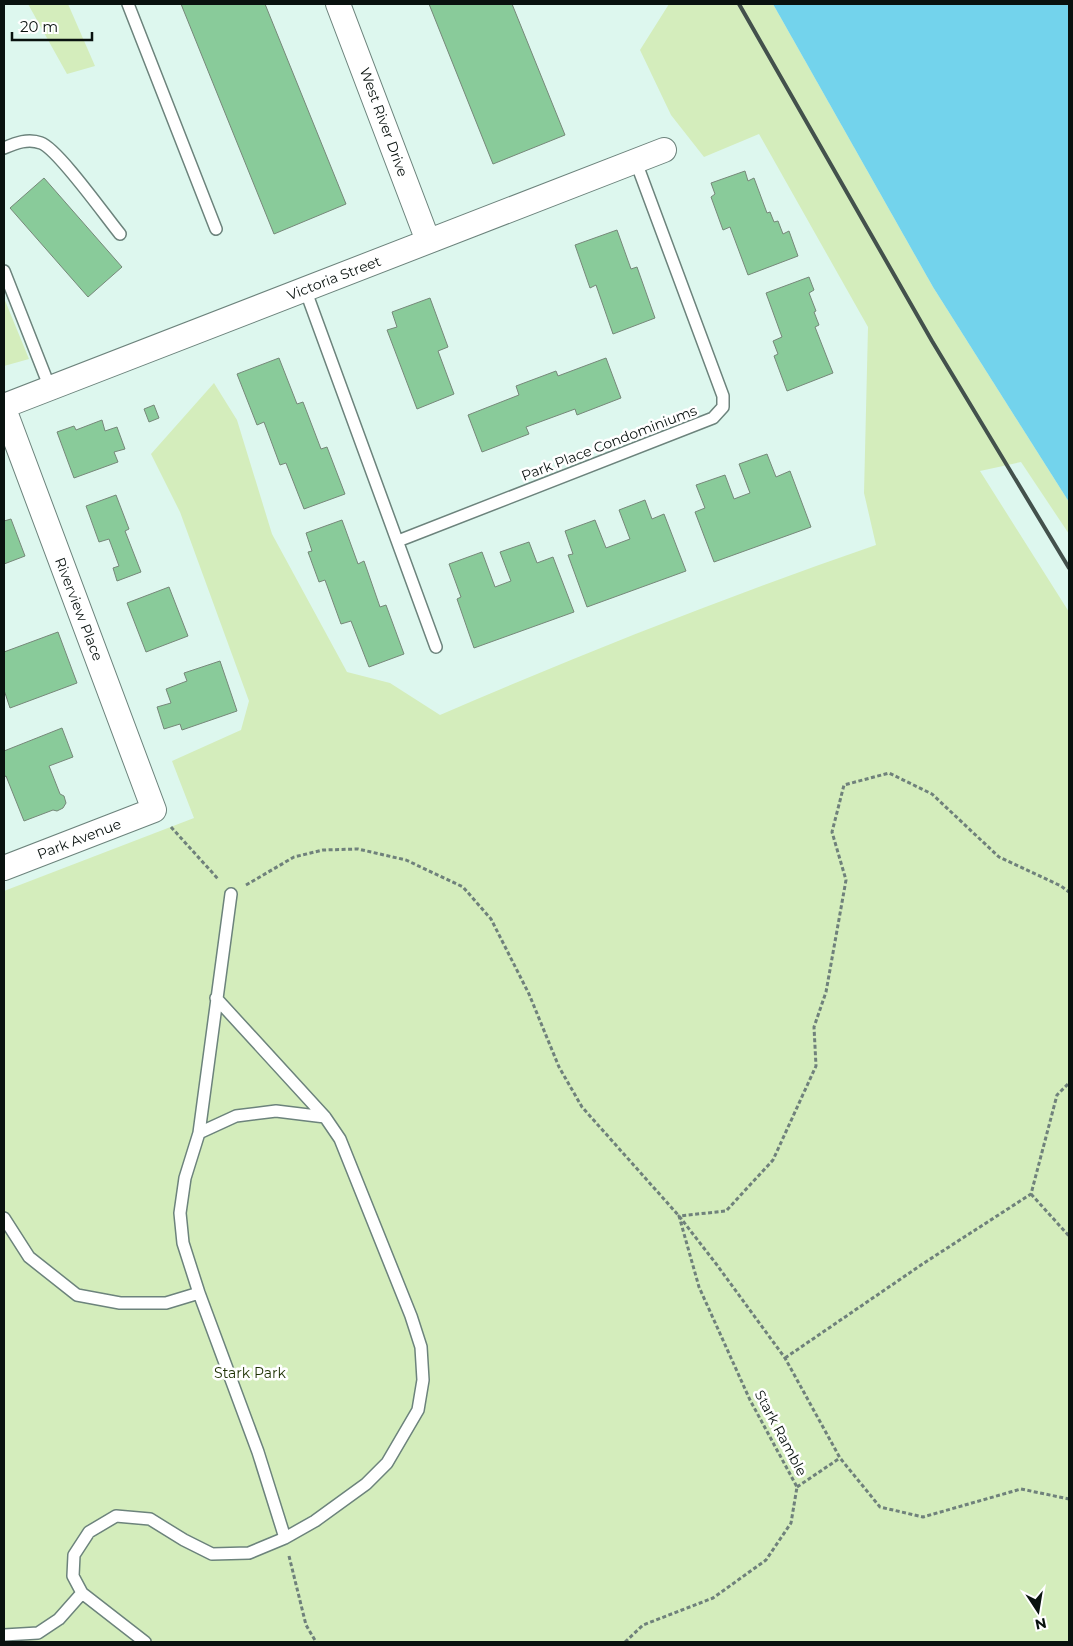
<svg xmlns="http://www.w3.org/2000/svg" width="1073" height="1646" font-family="Montserrat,sans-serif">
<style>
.green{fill:#d4edbc}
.water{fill:#73d3ec}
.building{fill:#89cb9a;stroke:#768879}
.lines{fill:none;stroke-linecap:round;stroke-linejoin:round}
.lane-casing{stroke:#6c837c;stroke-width:14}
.street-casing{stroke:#6c837c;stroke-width:26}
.path{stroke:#6f817b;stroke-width:3;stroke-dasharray:4 2.5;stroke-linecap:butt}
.lane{stroke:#fff;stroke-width:11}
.street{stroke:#fff;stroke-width:24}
.rail{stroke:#43514c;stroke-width:4}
.labels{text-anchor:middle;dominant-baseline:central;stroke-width:5;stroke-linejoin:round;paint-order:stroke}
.street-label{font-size:14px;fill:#09120f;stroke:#fff}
.park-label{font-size:14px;fill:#1c3000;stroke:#fff}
</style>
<rect width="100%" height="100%" fill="#ddf7ee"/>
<!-- green -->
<path class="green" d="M28,4H68L95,66L67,74Z
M669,4H773L933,287L1069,502V534L1021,462L980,471L1069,612V1642H4V891L194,818L172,761L241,730L249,701L180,512L151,454L214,383L237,420L272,534L347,672L390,683L440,715C583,653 729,596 876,545L864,493L868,327L759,134L704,157L671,115L640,50Z
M4,298L29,359L4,366Z"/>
<!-- water -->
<path class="water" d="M773,4H1069V502L933,287Z"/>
<!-- building -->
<path class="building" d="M181,4H265L346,204L274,234Z
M429,4H512L565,135L493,164Z
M745,171L748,181L754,178L767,213L770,212L774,222L778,221L783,234L789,231L798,256L748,275L730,227L723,230L711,197L715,194L711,183Z
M44,178L122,267L88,297L10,208Z
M617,230L631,269L637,267L655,318L613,334L596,285L590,288L575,245Z
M809,277L814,290L809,293L816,311L814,312L819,325L815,327L833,373L787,391L774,356L778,354L773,341L782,337L766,293Z
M430,298L448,347L438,351L454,394L417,409L387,330L397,327L392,312Z
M279,358L297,404L303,402L321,449L327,447L345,494L304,509L286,463L280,465L264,422L257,425L237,374Z
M606,358L621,398L577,415L575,409L526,427L529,434L482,452L468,415L519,395L516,386L556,371L558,376Z
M154,405L159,418L149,422L144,409Z
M102,420L105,431L117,427L125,449L114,452L118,462L74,478L57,432L74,426L76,430Z
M767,454L776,477L790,471L811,527L714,562L695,512L705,508L696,485L725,475L734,499L750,493L739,464Z
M116,495L129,529L125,531L141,572L117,581L113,568L119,566L109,539L99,542L86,506Z
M645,500L652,519L664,514L686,571L587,607L568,555L573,554L565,531L595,520L606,548L630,539L619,510Z
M11,519L25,556L4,564V521Z
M342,520L358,564L364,561L380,607L386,605L404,654L369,667L351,621L341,624L325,580L319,582L308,552L312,551L306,533Z
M529,542L537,563L553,557L574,612L474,648L457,599L461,597L449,564L482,552L495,587L511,581L500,552Z
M169,587L188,636L146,652L127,603Z
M58,632L77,683L10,708L4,690V652Z
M220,661L237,711L182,730L180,724L164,729L157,707L171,703L166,689L187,681L184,673Z
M62,728L73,757L49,766L60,794L64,796L66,803L63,808L57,811L53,810L24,821L6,776L4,777V751Z"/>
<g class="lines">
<defs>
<path id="lane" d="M128,4L216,229
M4,148C16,143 28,138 41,143C58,149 106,217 120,234
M4,271L50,388
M305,289L436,647
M398,541L713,418L723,407V396L636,162
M231,894L199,1133L185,1178L180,1213L183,1243L199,1293L258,1452L285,1538
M199,1133L236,1116L276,1111L325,1117
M4,1218L29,1257L77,1295L120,1303H166L199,1293
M4,1635L38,1633L59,1619L82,1593
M145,1642L82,1593L73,1576L74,1555L89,1532L116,1516L150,1519L184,1540L212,1554L249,1553L285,1538L315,1521L366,1484L387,1463L418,1410L423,1380L421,1347L411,1316L340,1139L325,1117L216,998"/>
<path id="street" d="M338,4L428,241
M4,406L664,150
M4,409L154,810L4,868"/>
</defs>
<!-- lane casing -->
<use href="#lane" class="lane-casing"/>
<!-- street casing -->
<use href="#street" class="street-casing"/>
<!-- path -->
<path class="path" d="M171,827L219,880
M246,885L294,857L323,850L358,849L406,860L463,887L491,919L529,994L559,1067L582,1107L679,1216L717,1265L785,1358L840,1458L880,1507L923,1517L1021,1489L1069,1499
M1031,1194L1069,1236
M785,1358L924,1263L1031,1194L1057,1095L1069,1083
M797,1487L840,1458
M289,1556L306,1625L316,1642
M625,1642L643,1625L713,1598L766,1560L791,1523L797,1487L750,1400L699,1287L679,1216L726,1211L773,1160L816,1066L814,1027L826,992L846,880L832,832L844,785L889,773L932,794L999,857L1061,886L1069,892"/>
<!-- lane -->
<use href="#lane" class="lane"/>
<!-- street -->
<use href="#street" class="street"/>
<!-- rail -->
<path class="rail" d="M739,4L932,341L1069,568"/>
</g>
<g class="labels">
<!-- street labels -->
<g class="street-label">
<text transform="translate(384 122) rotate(70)">West River Drive</text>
<text transform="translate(334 278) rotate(-21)">Victoria Street</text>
<text transform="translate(609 443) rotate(-21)">Park Place Condominiums</text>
<text transform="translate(79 609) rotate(69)">Riverview Place</text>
<text transform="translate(79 839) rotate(-21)">Park Avenue</text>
<text transform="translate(781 1433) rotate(62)">Stark Ramble</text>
</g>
<!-- park labels -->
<g class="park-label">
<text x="250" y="1373">Stark Park</text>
</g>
</g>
<!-- border -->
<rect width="1073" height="1646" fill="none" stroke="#09120f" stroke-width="10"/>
<!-- north arrow -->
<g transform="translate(1038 1611) rotate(168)" stroke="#ffffff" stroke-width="4" paint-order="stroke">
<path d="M0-4L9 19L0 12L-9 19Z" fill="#09120f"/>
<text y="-8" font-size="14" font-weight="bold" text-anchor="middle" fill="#09120f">N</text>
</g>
<!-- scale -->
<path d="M12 32v8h80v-8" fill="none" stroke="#09120f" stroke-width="2.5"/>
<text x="20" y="32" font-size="15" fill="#09120f" stroke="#ffffff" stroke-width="4" paint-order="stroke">20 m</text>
</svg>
